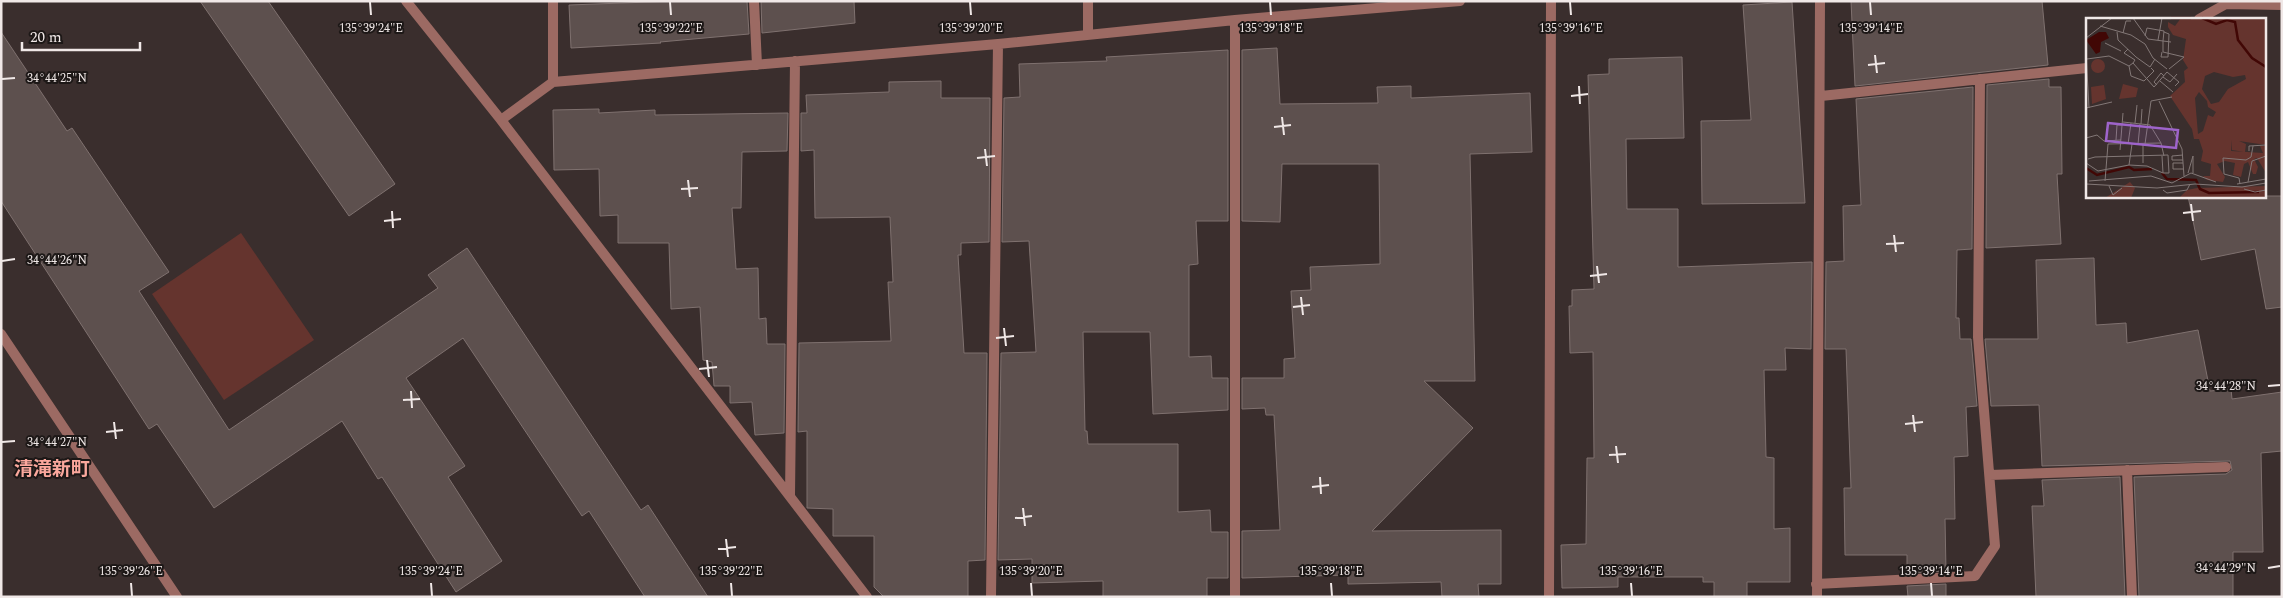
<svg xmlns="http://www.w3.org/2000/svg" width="2283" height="598" font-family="Spectral,'Noto Sans JP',serif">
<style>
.green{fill:#65342e}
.building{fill:#5d504e;stroke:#7f716f}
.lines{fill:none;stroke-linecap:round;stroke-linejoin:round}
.minor{stroke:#9c6a63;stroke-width:10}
.ticks{fill:none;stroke:#f0e8e7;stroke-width:2}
.labels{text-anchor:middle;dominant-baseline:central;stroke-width:4;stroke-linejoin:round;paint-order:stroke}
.neighbourhood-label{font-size:19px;font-weight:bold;fill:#fba89d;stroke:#1d1817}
.inset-river{fill:none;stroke:#410705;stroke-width:2.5}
.inset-road{fill:none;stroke:#837877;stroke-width:1}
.view{fill:#9e64cb;fill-opacity:0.15;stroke:#9e64cb;stroke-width:2.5}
.inset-edge{fill:none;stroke:#f0e8e7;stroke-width:2.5}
.ticks-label{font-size:12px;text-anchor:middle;fill:#f0e8e7;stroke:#1d1817;stroke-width:4;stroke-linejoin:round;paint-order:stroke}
</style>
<rect width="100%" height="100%" fill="#3a2e2d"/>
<!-- green -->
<path class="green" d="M241,233L314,340L224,400L152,294Z"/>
<!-- building -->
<path class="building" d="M200,1H268L395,184L349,216Z
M676,1H747L749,34L660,42L661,43L571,48L569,5Z
M761,1H854L855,23L762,33Z
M1851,1H2042L2048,65L1855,86Z
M1792,2L1805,203L1702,204L1701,121L1751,120L1743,5Z
M1,32L67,131L72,128L169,272L139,291L229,430L438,288L428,275L467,248L641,510L648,505L708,597H645L589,511L582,516L463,338L406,378L465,466L448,477L502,561L456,592L382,477L378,479L342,421L214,508L157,424L149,429L1,201Z
M1277,48L1280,104L1378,103L1377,87L1411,86V98L1530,93L1532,152L1470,154L1475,381H1424L1473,428L1372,531L1501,530V584H1478L1479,597H1442L1441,582L1348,584V575L1242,578V531L1280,530L1274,415H1266L1265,408L1242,409V378H1284V359L1295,358L1291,291L1311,290L1310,267L1380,264L1379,164H1282L1280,222L1242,221V50Z
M1228,50V221H1196L1198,264L1189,265V357L1211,356L1212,378H1228V410L1153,414L1150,332H1083L1085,431H1087L1088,444H1178V512L1210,510L1211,532H1228V578H1207V597H1103V581L1032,583V559L998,560L1001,353L1036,352L1029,241L1002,242L1004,98L1020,97L1019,64L1107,61L1106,57Z
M1682,57L1684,138L1626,139L1627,209H1678V267L1812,262L1811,349L1785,348L1786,370H1764L1766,457L1774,458V529L1790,528V582H1747V597H1714V582H1703V577H1618V587L1562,588L1561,545L1586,544L1587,458H1594L1593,352L1570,353L1569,306H1572V290L1594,289L1588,75L1609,74V59Z
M2049,79V87H2061L2062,174H2057L2061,244L1986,248L1987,85Z
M941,81V98H990L989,242L961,243V255H958L964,353H987L985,560L968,561V597H884L874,587V536H833V509L807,508V431L798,432L799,343L891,341L888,282H893L890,217L815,218L814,150L801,151V113H807L806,95L889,92V82Z
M1973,87L1972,249L1957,250L1956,318H1959L1960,339H1971L1977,406L1966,407L1968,456L1954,457L1955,519H1945L1946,571L1907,573V555H1845L1844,488H1851L1846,349H1825L1826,262L1844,261L1843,206L1861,205L1856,99Z
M599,109V113L655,110V115L788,113L787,151L742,152L741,208H732L736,269L758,268L759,319L766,318L767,344H785L784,433L755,435L752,402L730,403V386H714L712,362L703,360L700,307L671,309L669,243H618V215L600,216L599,169L554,170L553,110Z
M2188,196H2282V307L2266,309L2255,249L2201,260Z
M2094,258L2096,325L2126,323L2127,343L2198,330L2210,391L2231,389L2232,399L2282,392V451L2261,453L2263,552H2233V597H2139L2134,477L2226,474L2232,470L2230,461L2042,466L2039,405L1991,406L1985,339H2038L2036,260Z
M2120,477L2125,597H2036L2032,506H2044L2042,480Z
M1946,584V597H1908L1907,586Z"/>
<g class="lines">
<!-- minor -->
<path class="minor" d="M406,1L501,120L553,82L998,44L1235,20L1460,1
M553,1V82
M754,1L757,65
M1088,1V34
M2199,19L2226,4L2282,5
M1821,96L2087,68
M501,120L867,597
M1,334L177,597
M2127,470L2132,597
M1990,475L2226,467
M790,496L795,61
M1816,584L1975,576L1995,546L1978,337L1980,79
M991,597L998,44
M1235,597V20
M1549,597L1551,1
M1817,597L1820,1"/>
</g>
<!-- ticks -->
<path class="ticks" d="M370,2L371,15M670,2L671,15M970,2L971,15M1270,2L1271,15M1570,2L1571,15M1870,2L1871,15M1875,55L1877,73M1868,65L1885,63M2,79L15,78M1579,86L1580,104M1571,96L1588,94M1282,117L1284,135M1274,127L1291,125M985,149L987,166M977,158L995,156M688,180L690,197M681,189L698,188M2191,204L2193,221M392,211L393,228M2183,213L2201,211M384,221L401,219M1894,235L1896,252M1886,244L1904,243M2,261L15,259M1597,266L1599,283M1590,276L1607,274M1301,297L1303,315M1293,307L1310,305M1004,328L1006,346M996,338L1014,336M707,360L709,377M699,369L717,367M2268,386L2280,385M411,391L412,408M403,400L420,399M1913,415L1915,432M114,422L116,439M1905,424L1923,422M106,432L123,430M2,442L15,441M1616,446L1618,463M1609,455L1626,454M1320,477L1321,494M1312,487L1329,485M1023,508L1025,526M1015,518L1032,516M726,539L728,557M718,549L736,547M2268,568L2280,566M131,583L132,596M431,583L432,596M731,583L732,596M1031,583L1032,596M1331,583L1332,596M1631,583L1632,596M1931,583L1932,596"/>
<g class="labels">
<!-- neighbourhood labels -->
<g class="neighbourhood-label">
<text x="52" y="469">清滝新町</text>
</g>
</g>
<!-- overview -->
<g transform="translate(2086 18)">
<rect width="180" height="180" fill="#3a2e2d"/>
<path d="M95,0H180V127L153,123L160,126L159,134L146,132V122L145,133L177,135L174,128H180V155L171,140L168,141L172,149L170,156H167L162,144L158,146L155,159L147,157L149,145L139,143L131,146L139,159L137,164L121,162L117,158H124L125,146L115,143L117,133L113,121H108L106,111L84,78L99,64L98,53L102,50L97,42L100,21L87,17L82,9V4L89,8ZM128,54L147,59L159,57L160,61L142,71L133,84L125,86L116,71L119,58ZM113,74L121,83L122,89L130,94L127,99L122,97L117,113L112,116L109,80ZM5 48a7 7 0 1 1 14 0a7 7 0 1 1-14 0ZM37,66L52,70L50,79L33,81ZM18,67L20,81L6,86L5,69ZM44,164L49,170L45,180H19ZM180,168V180L94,179L101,172L111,170Z" fill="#65342e" fill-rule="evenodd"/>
<path d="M13,14H20L23,20L15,24L14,34L10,36L0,22Z" fill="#410705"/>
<path class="inset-river" d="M85,0H105M116,0L130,6L141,2L149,4L152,22L166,40L180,49M0,150L11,157L43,149L48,152L66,151M76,155L81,161L110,162L114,171L123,175L173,174"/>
<path class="inset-road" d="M47,0L62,21L77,23V34L98,39L83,51M14,8L45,17L59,26L67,40L81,51M31,14L32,22L50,39L64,49L69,41M37,15L40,3H45M59,18L61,10L78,13L77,23L85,24M0,20L26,0M72,22L76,0M19,25L35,33M42,31L38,35L49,42L47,45L68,69L81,54L93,64L89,68M76,34L75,39H82L83,16L78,14M0,35L3,90M1,41L23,38L43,48L47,45M43,48L45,58L58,63L68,53L65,50M77,59L84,64L91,56M74,63L87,74M71,67L68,64L75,55L78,58M73,83L96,131L98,158M0,90L26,84M37,104L64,107L75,125M49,105L51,87M55,106L56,91M0,120L11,117L18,123L35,122M30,122L31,107H36M42,126L45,105M52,126L54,106M57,126V145M59,126L65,83L86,79M34,132L37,95M163,133V128L180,127M2,141L9,139L82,137L83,155H77L76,138M97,142H86V138L97,137M0,145L12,153L43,147L61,148L77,155M43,147L46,126M97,151H87V145H97M102,155L107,138V155M3,163L65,158L86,165L105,155L130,164M19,163L22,126L75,125L78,138M162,164L166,143L180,138M0,166L71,170L109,166L156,169L180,165M151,166L180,161M154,166L153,160L138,156L137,140L160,142L165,139L167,128M23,168L27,177L36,170M158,171L169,174L180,172M77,172L81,175L101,172L104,166"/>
<path class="view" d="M22,105L92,112L90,130L20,123Z"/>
<rect width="180" height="180" class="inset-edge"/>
</g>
<g class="ticks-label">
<text x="371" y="32">135°39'24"E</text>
<text x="671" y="32">135°39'22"E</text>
<text x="971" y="32">135°39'20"E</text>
<text x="1271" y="32">135°39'18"E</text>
<text x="1571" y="32">135°39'16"E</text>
<text x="1871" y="32">135°39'14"E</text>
<text x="57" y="82">34°44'25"N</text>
<text x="57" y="264">34°44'26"N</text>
<text x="2226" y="390">34°44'28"N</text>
<text x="57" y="446">34°44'27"N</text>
<text x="2226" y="572">34°44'29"N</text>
<text x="131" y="575">135°39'26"E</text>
<text x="431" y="575">135°39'24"E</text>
<text x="731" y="575">135°39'22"E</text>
<text x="1031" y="575">135°39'20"E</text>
<text x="1331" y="575">135°39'18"E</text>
<text x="1631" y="575">135°39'16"E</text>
<text x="1931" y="575">135°39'14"E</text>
</g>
<!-- border -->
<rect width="2283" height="598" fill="none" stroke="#f0e8e7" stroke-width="5"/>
<!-- scale -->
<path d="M22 42v8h118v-8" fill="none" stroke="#f0e8e7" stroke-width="2.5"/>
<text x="30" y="42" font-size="15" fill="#f0e8e7" stroke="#1d1817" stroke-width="4" paint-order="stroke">20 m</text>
</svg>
